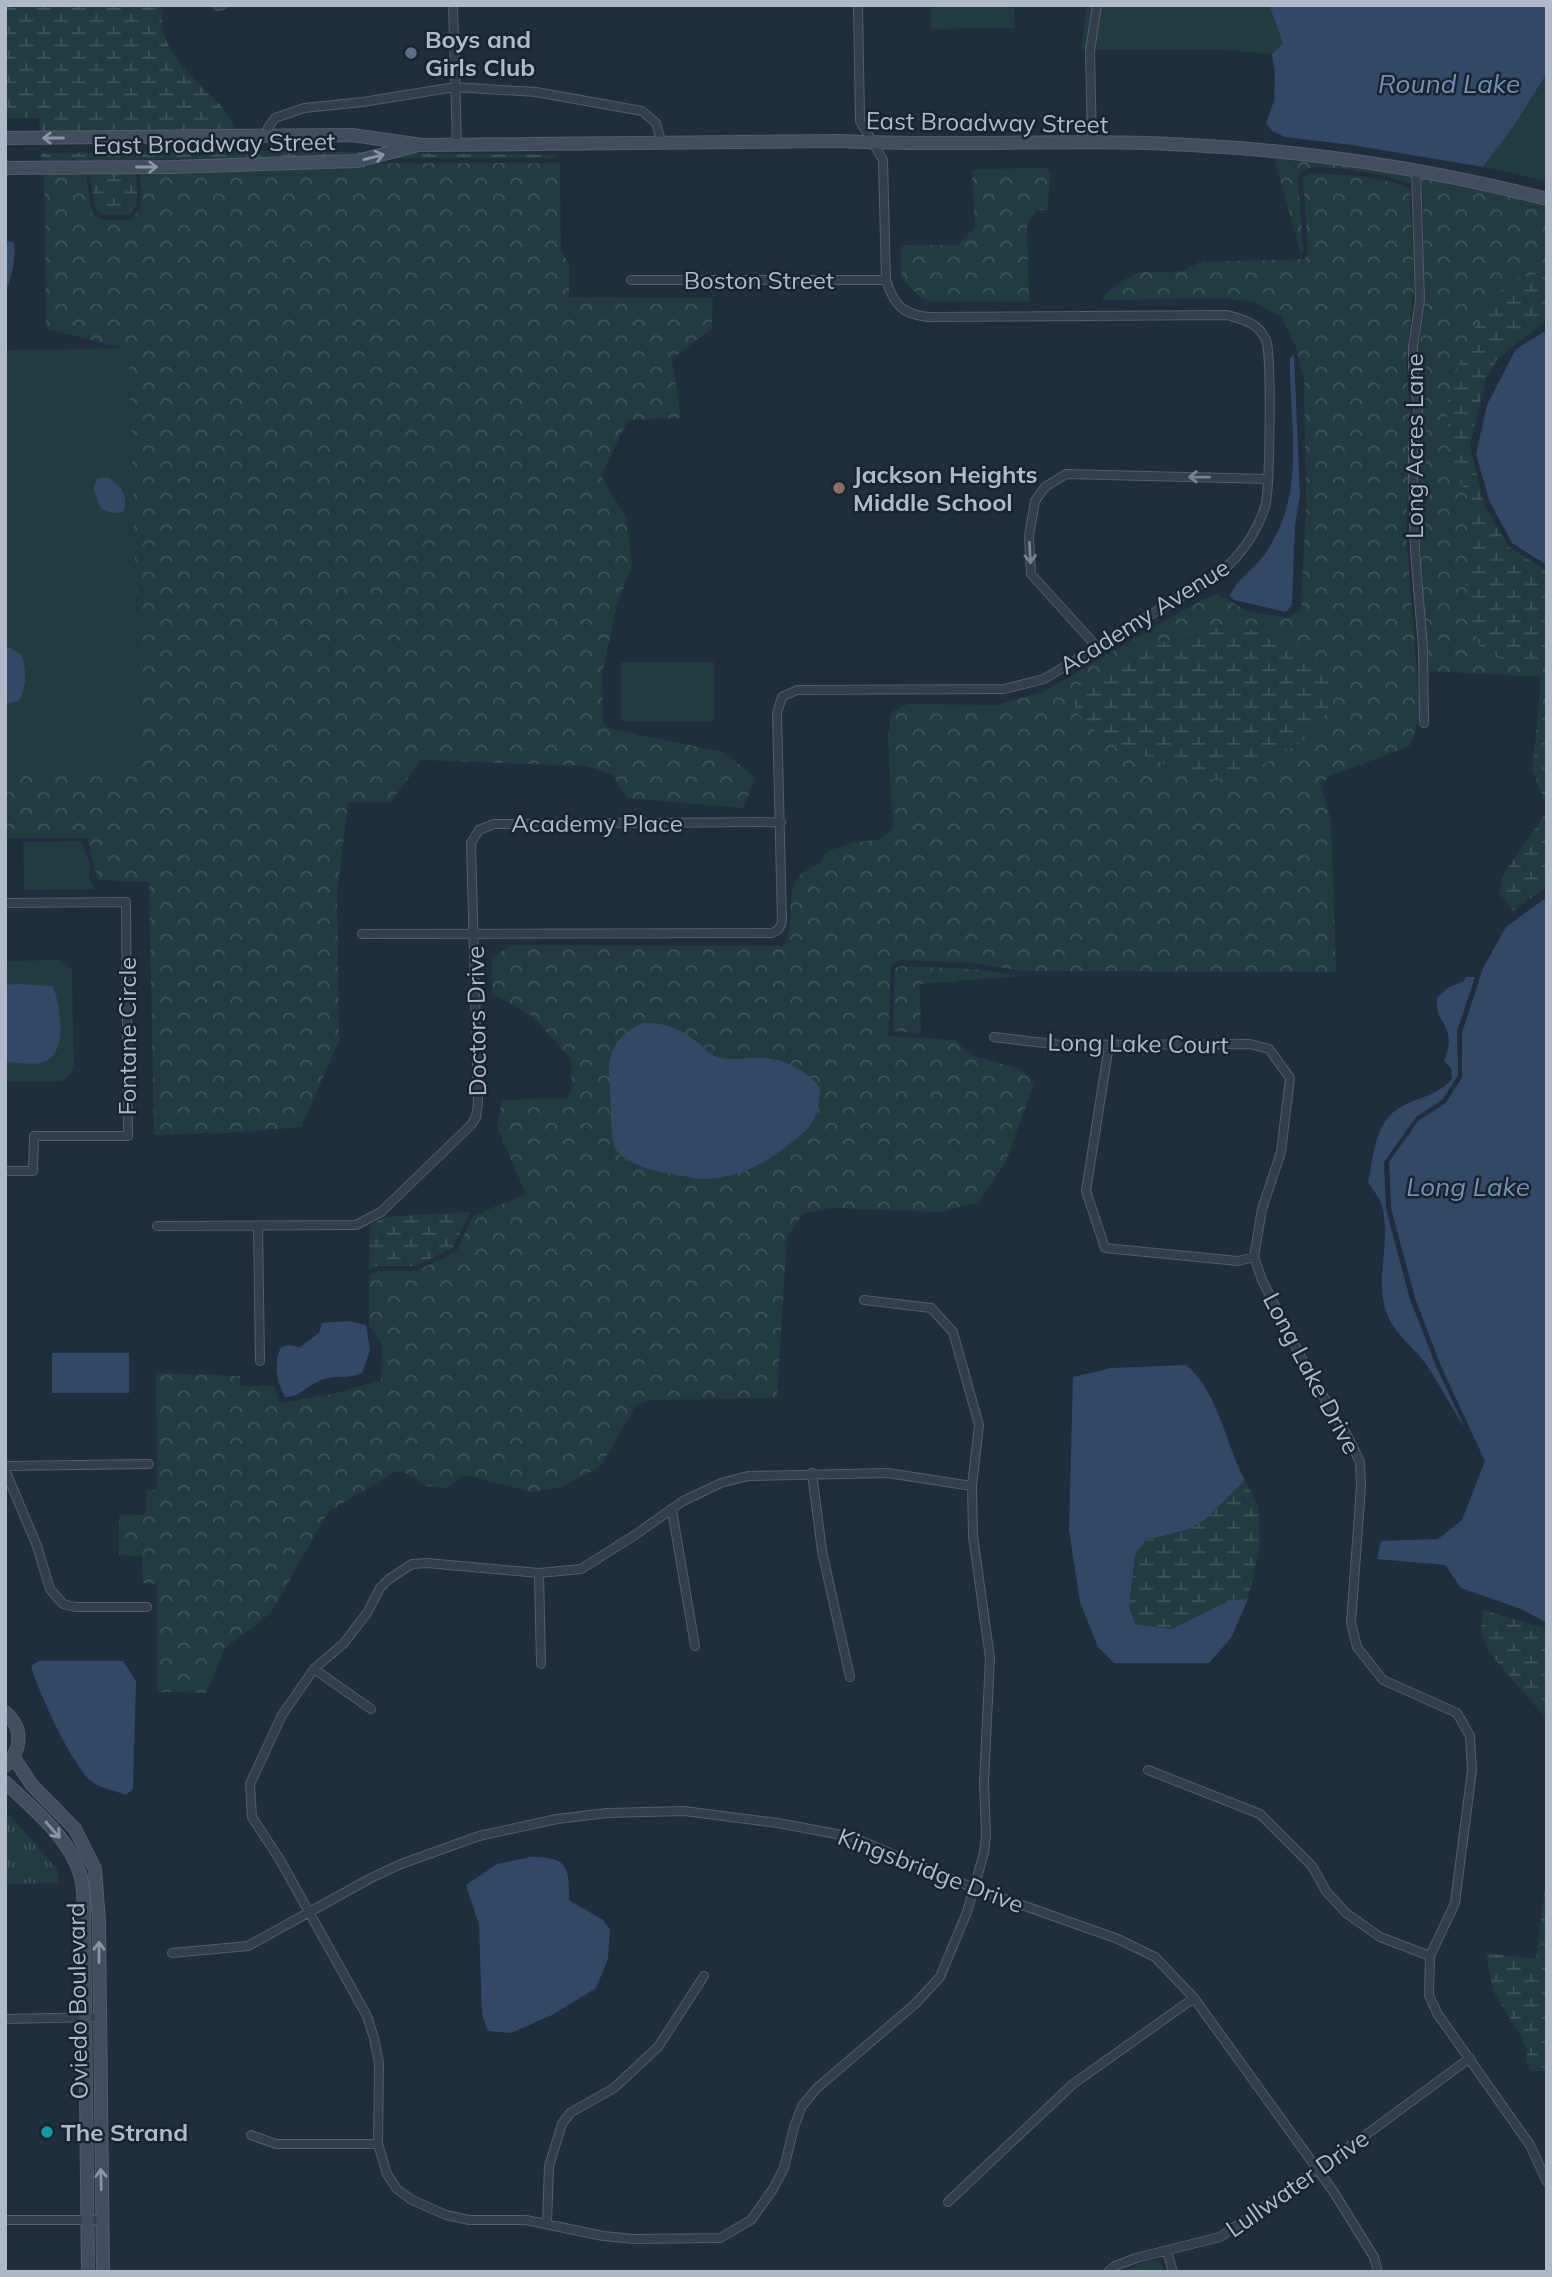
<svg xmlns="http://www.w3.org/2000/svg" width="1552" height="2277" font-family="Mulish,sans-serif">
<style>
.grass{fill:url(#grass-tufts)}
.forest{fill:url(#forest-crowns)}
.wetland{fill:url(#wetland-marsh)}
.park{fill:#223b3e}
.water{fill:#334866}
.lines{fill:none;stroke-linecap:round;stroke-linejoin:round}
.street-casing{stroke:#535c6b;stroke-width:10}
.secondary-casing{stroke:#535c6b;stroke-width:14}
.street{stroke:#343f4d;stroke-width:8}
.secondary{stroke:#424e60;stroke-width:12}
.oneway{stroke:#8a94a4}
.oneway2{stroke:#788291}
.service-dot{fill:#5c6f8a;stroke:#1a2431;stroke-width:2.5}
.education-dot{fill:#8d6e63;stroke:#1a2431;stroke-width:2.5}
.culture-dot{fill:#0f9aa8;stroke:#1a2431;stroke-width:2.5}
.labels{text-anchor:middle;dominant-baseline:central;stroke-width:5;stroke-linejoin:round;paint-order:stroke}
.poi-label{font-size:24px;font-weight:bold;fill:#b0b9c9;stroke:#1a2431;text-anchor:start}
.street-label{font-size:24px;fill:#b0b9c9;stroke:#1a2431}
.water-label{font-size:26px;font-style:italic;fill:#7590b3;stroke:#1a2431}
</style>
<defs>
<pattern id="grass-tufts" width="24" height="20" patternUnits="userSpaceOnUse" patternTransform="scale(1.75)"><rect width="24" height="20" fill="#223b3e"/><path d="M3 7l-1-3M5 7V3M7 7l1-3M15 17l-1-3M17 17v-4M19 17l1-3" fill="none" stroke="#405559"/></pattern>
<pattern id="forest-crowns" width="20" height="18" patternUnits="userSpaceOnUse" patternTransform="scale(1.75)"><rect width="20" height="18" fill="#223b3e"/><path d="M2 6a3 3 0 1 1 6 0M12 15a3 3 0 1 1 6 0" fill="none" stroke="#405559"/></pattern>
<pattern id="wetland-marsh" width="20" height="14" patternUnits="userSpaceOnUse" patternTransform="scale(1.75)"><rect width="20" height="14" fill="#223b3e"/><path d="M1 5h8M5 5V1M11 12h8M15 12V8" fill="none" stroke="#405559"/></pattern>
</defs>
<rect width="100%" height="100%" fill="#202d3d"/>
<!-- grass -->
<path class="grass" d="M5,1810L57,1869L59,1883L5,1884Z"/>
<!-- forest -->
<path class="forest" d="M1274,158L1351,166L1411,176V184C1392,175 1333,165 1311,168C1304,169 1301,172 1298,178L1303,252L1301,254Z
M560,163L561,250L569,264V297L713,298L712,328L672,359L681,418L628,420L601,476L626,517L632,566L617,604L602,675L603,724L610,729L724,752L755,778L743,808L627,798L612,774L586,766L421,760L390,803L348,802L337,895L339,1042L301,1127L246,1132L154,1135L149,882L98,880L87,838H5V768H142L128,349L46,329L44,169L85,168L92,213L103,220H131L141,206L140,174L144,164Z
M1047,168L1050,173L1048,210H1037L1027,225L1029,301L933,302L921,298L901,278V247L908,245H958L975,227L972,171L978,169Z
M1310,173C1340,175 1383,175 1410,189L1414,287L1406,364L1411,421L1406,534L1420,715L1410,746L1330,776L1321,785L1331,820L1336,972L1022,971L974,963L900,960L891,965L888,1036L955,1040L973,1056L1021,1069L1034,1083L1006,1162L979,1202L941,1212L832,1208L803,1214L787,1237L777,1398L652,1400L636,1405L600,1467L561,1487L532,1492L464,1475L447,1488L426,1486L408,1474L396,1471L328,1512L271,1613L225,1648L206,1693L157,1692V1584L143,1583L142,1556L119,1555V1515H143L146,1512V1490H155L157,1484L156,1373L240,1376V1386H274L280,1403L333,1394L381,1380L382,1344L369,1326V1275L377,1271H416L456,1252L473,1216L526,1194L497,1127L502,1100L566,1098L572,1090L571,1059L532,1016L492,993V958L511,945L783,946C800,918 776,878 819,864L826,852L854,842L879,840L893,829L888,741L891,712L908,704L996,705L1043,692L1203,599L1218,594L1248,612L1288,618L1301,609L1306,504L1304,378L1296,347L1282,318L1254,302L1225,298L1101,300C1108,290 1124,278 1136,274C1159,266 1176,281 1199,262L1305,259L1308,252L1303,177Z
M1422,178L1547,205V272L1517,279L1476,325L1451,384L1447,408L1450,466L1471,500L1473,548L1466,583L1481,650L1503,660L1547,667V713H1538L1541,677L1429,671L1420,550L1419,476V445L1423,410L1419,347L1425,300Z
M901,966L973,969L1022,976L920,984L921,1033L893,1031L895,968Z"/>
<!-- wetland -->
<path class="wetland" d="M5,5H164C151,48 197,78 221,106C229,115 234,128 240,139L41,141L39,118H5Z
M274,151L556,155V158L144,159C129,172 141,188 136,205C135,208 131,211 129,215H104L96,210L87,163L73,159L42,164L41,153Z
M1547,272V321L1513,346L1497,360L1486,378L1470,446L1484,504L1509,547L1547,571V667L1503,660L1481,650L1468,611L1466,583L1473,548L1471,500L1450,466L1447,408L1451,384L1476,325L1494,295L1517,279Z
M1233,626L1279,636L1312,654L1329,680L1328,711L1308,738L1273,759L1233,779L1204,781L1101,737L1076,712L1073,689L1145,649L1197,630Z
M1538,713H1547V807L1532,770Z
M1547,812V886L1513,911L1499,893L1504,873Z
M470,1212L453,1248L415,1266H377L369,1270L370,1226L384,1217Z
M1245,1480L1258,1505L1260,1543L1248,1599L1229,1601L1171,1629L1134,1624L1129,1607L1134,1554L1146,1540L1190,1529L1207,1518Z
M1483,1610L1547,1629V1726L1544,1716L1488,1651L1481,1631Z
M1547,1869V2071H1531L1526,2062L1527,2052L1520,2034L1493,1991L1486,1953L1536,1959Z"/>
<!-- park -->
<path class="park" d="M931,5H1014L1015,28L931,29Z
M1087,5H1269L1283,43L1272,54L1225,50H1081Z
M1547,73V181L1483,167L1514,126Z
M128,348L142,769L5,768V350Z
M621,662H714V721H621Z
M81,841L90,865L89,879L94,889L24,890L23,842Z
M61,960L72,970L74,1069L63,1081H5V961Z
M1155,2260L1160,2262L1166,2272H1122L1146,2261Z"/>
<!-- water -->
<path class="water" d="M1269,5H1547V73L1514,126L1483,167L1352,145L1285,137L1272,131L1266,123L1274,101L1275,77L1272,54L1283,43Z
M5,241L14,242C16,258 12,278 5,292Z
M1547,330V565L1512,543L1489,500L1476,454L1487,405L1516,349Z
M1294,355L1300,495L1295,525L1292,605L1286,612L1234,600L1230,596C1234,583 1252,570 1261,559C1268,551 1273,540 1278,531C1303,478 1289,414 1290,358Z
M101,478H109C121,486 130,497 123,512L112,513L101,509L93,488L97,479Z
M6,646L21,654C27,669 27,687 19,701L5,704Z
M1547,897V1623L1521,1609L1461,1588L1445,1565L1377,1559L1381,1541L1438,1539L1462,1520L1485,1461L1440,1364L1415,1298L1391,1208L1389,1162L1419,1120L1446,1103L1462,1077V1033L1483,968L1506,927Z
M1466,977H1475L1457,1031L1458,1075L1443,1099L1416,1117L1384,1162L1386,1209L1410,1299L1436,1366L1465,1428C1451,1407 1440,1384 1425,1363C1411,1344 1391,1331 1385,1308C1376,1275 1391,1239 1382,1206C1380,1198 1373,1190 1368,1182C1374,1157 1374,1123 1399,1108C1420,1096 1433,1098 1452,1079L1451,1068L1444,1061C1459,1025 1434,1025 1437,998L1449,987L1463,982Z
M17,984L53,986C60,1004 69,1053 44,1062C34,1066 16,1062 5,1062V985Z
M643,1023C665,1023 681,1028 698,1043C704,1048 708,1053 715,1056C732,1062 747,1057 764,1058C786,1059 807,1071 820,1088C820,1098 819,1109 814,1119C810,1128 800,1136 792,1142C767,1163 740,1177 706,1179C695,1179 684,1176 674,1174C654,1172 630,1165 616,1150C610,1143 611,1099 610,1087C606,1054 613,1037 643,1023Z
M350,1321L366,1325L370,1350L362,1373C348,1380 333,1374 319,1381C306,1386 299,1398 285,1397C277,1382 273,1363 281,1347L288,1345L300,1347L319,1333L322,1323Z
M52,1353H129V1393H52Z
M1186,1365C1219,1392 1225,1444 1245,1480L1207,1518L1190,1529L1146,1540L1135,1554L1129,1607L1135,1624L1171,1629L1229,1601L1248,1599L1231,1638L1209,1663H1114L1098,1647L1080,1602L1069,1530L1073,1377L1111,1368Z
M39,1661H123L136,1681L133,1789L126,1795C116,1791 104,1789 95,1784C75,1773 37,1689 31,1666Z
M531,1857C568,1857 569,1866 569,1900L603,1920L610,1929L608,1959L596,1988L552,2015L511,2033L488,2031L482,2015L479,1925L466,1885L497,1864Z"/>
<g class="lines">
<defs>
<path id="street" d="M453,5L457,144
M218,6L222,5
M268,136V128L275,118L304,108L363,102L455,87L536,92L642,111L656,123L662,144
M1092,144L1090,51L1097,5
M1416,170L1420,300L1413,347V367L1418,410L1413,445V476L1415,551L1423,648L1424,723
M631,280H886
M1097,647L1031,574L1029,536L1035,501L1045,487L1066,474L1267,479
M5,903L126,902L128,1136H34L33,1171H5
M362,934L772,933L779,929L782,922L777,713L782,697L797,690L1004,689L1044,679L1220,573C1240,556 1256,534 1265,507C1270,493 1272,352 1266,340C1257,322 1244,320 1227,315L928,317C902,314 894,305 886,280L883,160L860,121L858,5
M994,1037L1061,1045L1250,1044L1269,1049L1290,1078L1281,1152L1262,1209L1254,1257L1262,1280L1308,1371L1348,1437L1360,1462L1361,1487L1351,1623L1357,1647L1383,1680L1457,1713L1470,1736L1472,1770L1455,1903L1430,1956L1429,1995L1437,2013L1530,2145L1547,2182
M1109,1045L1086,1191L1105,1248L1238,1261L1254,1257
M157,1226L356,1225L381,1212L471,1125L476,1117L478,1103L471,843L479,830L494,824L781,822
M258,1226L260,1361
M864,1300L931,1308L953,1332L979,1425L972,1486L973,1536L990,1658L984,1782L986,1835L984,1853L967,1912L940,1977L915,2004L817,2088L802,2106L794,2127L784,2168L773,2189L751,2220L720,2238L634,2239L603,2236L526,2220H469L446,2215L412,2200L397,2189L387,2174L378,2144L379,2063L374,2038L367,2016L280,1860L252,1817L250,1784L282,1715L314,1669L344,1643L367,1613L380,1588L389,1579L412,1564L427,1563L539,1573L581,1569L635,1535L683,1501L721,1483L748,1476L888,1473L972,1486
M5,1466L149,1464
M5,1470L37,1546L50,1589L63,1604L75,1607H147
M812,1473L822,1551L850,1677
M672,1510L695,1646
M539,1573L541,1664
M314,1669L371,1709
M1148,1770L1260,1814L1312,1866L1326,1891L1346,1913L1380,1937L1430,1956
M172,1953L248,1946L371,1878L401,1864L479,1836L557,1819L607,1813L684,1811L778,1823L852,1837L974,1888L1118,1939L1155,1957L1194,1998L1333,2191L1374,2257L1378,2272
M5,2019L99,2017
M251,2135L276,2144H378
M948,2202L1073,2084L1194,1998
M5,2220H102
M547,2224L549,2166L562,2124L570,2113L614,2088L658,2047L704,1976
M1167,2251L1173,2272
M1108,2272L1115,2266L1136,2258L1220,2237L1371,2131L1470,2058"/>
<path id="secondary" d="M5,138L352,135L422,145L840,141C956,147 1074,138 1190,145C1310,151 1430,169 1547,199
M5,168L171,167L357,161L415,146
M5,1712C24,1728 22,1750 5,1766
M14,1758L32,1785L75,1829L95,1869L99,1921L103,2272
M5,1782C32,1808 69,1837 80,1874C84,1885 83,1900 84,1911L88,2272"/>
</defs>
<!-- street casing -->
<use href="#street" class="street-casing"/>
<!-- secondary casing -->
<use href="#secondary" class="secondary-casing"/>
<!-- street -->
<use href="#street" class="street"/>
<!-- secondary -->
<use href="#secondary" class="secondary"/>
</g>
<!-- one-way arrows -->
<defs><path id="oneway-shaft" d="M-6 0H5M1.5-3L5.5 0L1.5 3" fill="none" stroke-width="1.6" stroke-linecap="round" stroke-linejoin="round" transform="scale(1.75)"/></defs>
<g class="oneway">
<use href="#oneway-shaft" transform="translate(53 138) rotate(180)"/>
<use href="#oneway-shaft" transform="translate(374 157) rotate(-14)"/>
<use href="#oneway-shaft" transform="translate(147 167)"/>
<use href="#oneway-shaft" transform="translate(53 1830) rotate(49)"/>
<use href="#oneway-shaft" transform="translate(99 1952) rotate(-90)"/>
<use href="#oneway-shaft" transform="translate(101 2179) rotate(-91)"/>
</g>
<g class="oneway2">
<use href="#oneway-shaft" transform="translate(1199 477) rotate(-179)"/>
<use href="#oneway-shaft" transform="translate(1030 553) rotate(87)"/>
</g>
<!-- markers -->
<circle class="service-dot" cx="411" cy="53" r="7"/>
<circle class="education-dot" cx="839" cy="488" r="7"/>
<circle class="culture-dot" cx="47" cy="2132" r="7"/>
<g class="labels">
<!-- poi labels -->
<g class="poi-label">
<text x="425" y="39">Boys and<tspan x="425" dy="28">Girls Club</tspan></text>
<text x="853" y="474">Jackson Heights<tspan x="853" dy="28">Middle School</tspan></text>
<text x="61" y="2132">The Strand</text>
</g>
<!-- street labels -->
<g class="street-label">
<text transform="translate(987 122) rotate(1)">East Broadway Street</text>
<text transform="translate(214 143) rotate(-1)">East Broadway Street</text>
<text x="759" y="280">Boston Street</text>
<text transform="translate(1414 446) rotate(-90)">Long Acres Lane</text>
<text transform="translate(1144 616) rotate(-32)">Academy Avenue</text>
<text x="597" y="823">Academy Place</text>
<text transform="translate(476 1021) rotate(-91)">Doctors Drive</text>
<text transform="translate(127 1036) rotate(-90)">Fontane Circle</text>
<text transform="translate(1138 1043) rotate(1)">Long Lake Court</text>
<text transform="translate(1312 1373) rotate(62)">Long Lake Drive</text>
<text transform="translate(931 1870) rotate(21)">Kingsbridge Drive</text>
<text transform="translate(77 2001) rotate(-91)">Oviedo Boulevard</text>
<text transform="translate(1297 2183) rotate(-35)">Lullwater Drive</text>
</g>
<!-- water labels -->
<g class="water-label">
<text x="1449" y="83">Round Lake</text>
<text x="1468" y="1186">Long Lake</text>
</g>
</g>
<!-- border -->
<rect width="1552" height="2277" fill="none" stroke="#b0b9c9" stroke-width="14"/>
</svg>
